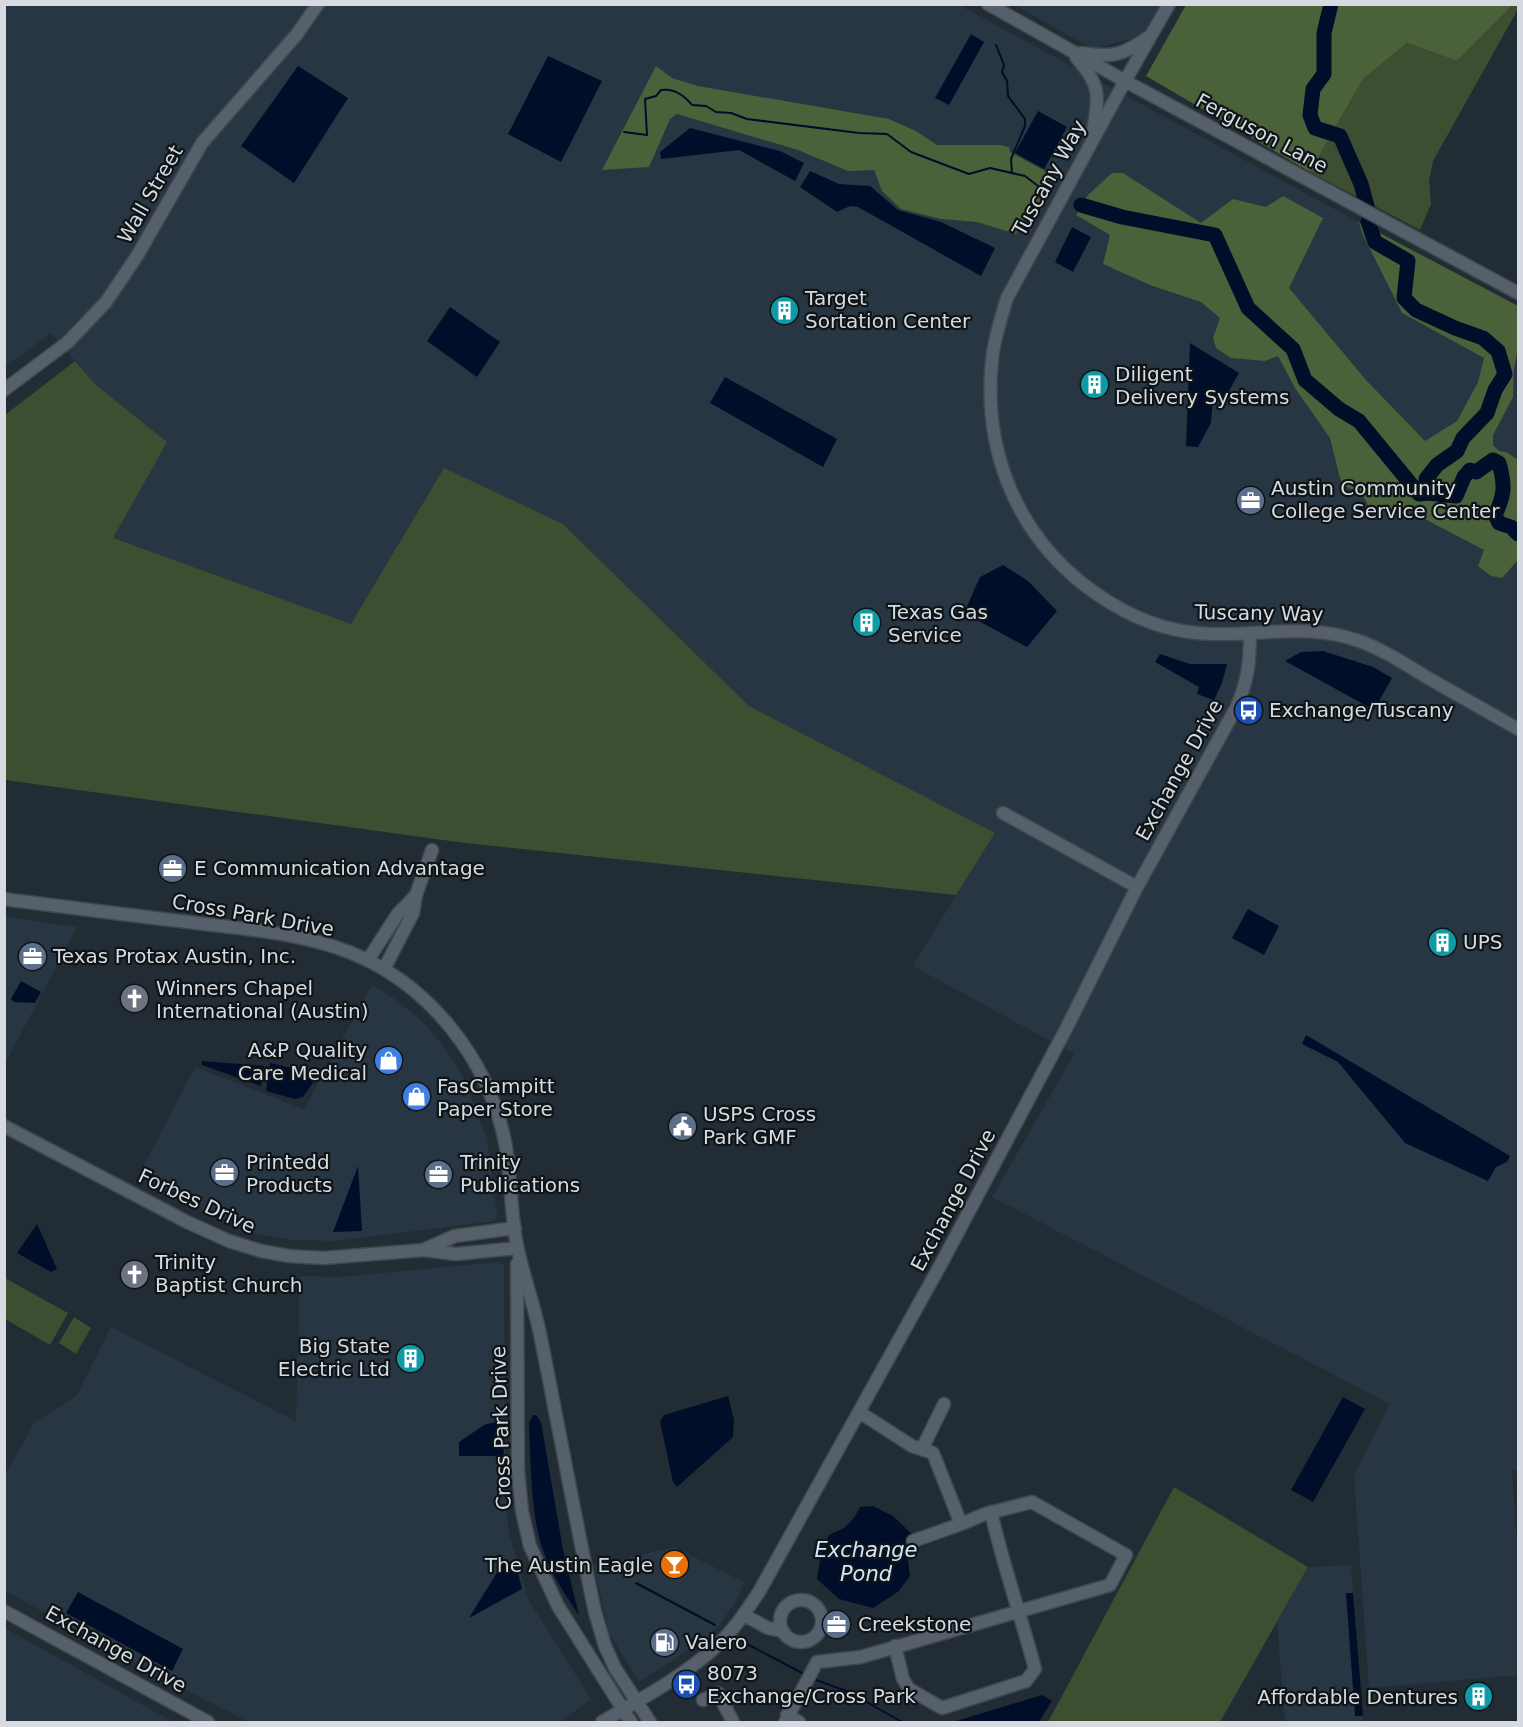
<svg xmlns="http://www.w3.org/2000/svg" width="1523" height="1727" font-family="'DejaVu Sans',sans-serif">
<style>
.built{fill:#273642}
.green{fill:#3d4e31}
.forest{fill:#4a6139}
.water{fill:#000e2a}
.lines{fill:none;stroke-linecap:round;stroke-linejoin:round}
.stream{stroke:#000e2a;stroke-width:2}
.river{stroke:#000e2a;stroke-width:15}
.minor-casing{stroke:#40484e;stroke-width:15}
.minor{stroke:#56606a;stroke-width:12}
.labels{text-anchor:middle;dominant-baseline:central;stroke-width:4.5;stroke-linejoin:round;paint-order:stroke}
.street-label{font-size:20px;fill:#d5dbe0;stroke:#0f1417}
.poi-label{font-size:20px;fill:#d5dbe0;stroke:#0f1417;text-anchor:start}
.water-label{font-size:21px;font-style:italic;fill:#d2e6fd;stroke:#0f1417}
</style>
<rect width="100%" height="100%" fill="#222c34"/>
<!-- built -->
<path class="built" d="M5,4L959,5L1327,205L1518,306V1472L1512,1469L1518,1561V1675L1369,1688L1354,1476L1390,1404L992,1197L1074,1054L913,966L994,833L749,706L563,524L444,469L352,624L109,588L112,538L166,442L96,385L51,333L5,367Z
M1014,5H1160L1143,36L1093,49Z
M5,917L77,927L5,1064Z
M372,985L395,999L421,1020L442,1044L463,1076L487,1139L497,1215L495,1221L335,1241L294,1240L257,1234L204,1211L138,1177L195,1067L304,1109Z
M501,1262L504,1266L505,1469L508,1529L528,1599L591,1699L560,1722H249L182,1688L5,1591V1476L34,1423L76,1396L111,1327L296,1421L300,1276L339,1277Z
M674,1547L744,1582L736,1601L719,1626L704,1640L639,1682L609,1633L594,1566Z
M1351,1565L1363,1722H1285L1277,1622L1308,1567Z
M5,1628L173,1722H5Z"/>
<!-- green -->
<path class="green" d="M1513,5H1518V9L1433,161L1429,181L1431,204L1420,230L1310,172L1363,79L1407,43L1457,61Z
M75,361L96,385L167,442L113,538L351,624L444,468L563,524L749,706L995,833L956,895L465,843L5,780V415Z
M5,1278L68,1313L50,1345L5,1319Z
M74,1317L91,1328L76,1354L59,1343Z
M1174,1487L1308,1567L1220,1722H1048Z"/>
<!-- forest -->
<path class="forest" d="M1186,5V4L1513,5L1457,61L1407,43L1363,79L1310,172L1146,76Z
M656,66L672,78L698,86L889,119L916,131L937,145H1000L1009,147L1010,152L1051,174L1044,198L1031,208L1016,234L977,222L941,219L901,209L882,191L874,170L848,171L798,150L677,114L670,119L649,167L602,170Z
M1112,173H1123L1201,223L1233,199L1266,207L1283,196L1323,218L1289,288L1366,380L1425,441L1457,421L1478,382L1484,358L1402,313L1362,233L1359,222L1518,306V348L1514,369L1513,397L1493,435V445L1499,451L1506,452L1518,460L1517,505L1518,509V560L1502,578L1491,576L1478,566L1484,550L1396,504L1392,510L1379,512L1368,505L1362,494L1343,485L1340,478L1330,438L1295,388L1278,356L1265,361L1231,358L1216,348L1213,338L1220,318L1201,302L1150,285L1103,264L1110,235L1076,215L1088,195Z"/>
<!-- water -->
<path class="water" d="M971,34L984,42L949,105L935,98Z
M548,56L602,81L561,162L508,134Z
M298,66L348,98L294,183L241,146Z
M1038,111L1067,127L1044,169L1015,153Z
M690,128L780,151L804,163L795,181L739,150L661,159L660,152Z
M810,171L839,184L870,186L898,210L941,222L995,248L981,276L858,207L850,206L837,212L800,187Z
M1072,227L1091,237L1073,272L1055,262Z
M450,307L500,342L477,377L427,341Z
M1190,343L1239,373L1226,396H1213L1211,423L1198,447L1186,446Z
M725,377L837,439L823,467L710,403Z
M1003,565L1028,581L1057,611L1027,647L964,613L980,577Z
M1323,651L1373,667L1392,678L1374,710L1285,661L1301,652Z
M1160,654L1190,664H1227L1222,683L1214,700L1197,694L1199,687L1155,662Z
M1248,909L1279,926L1264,955L1232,938Z
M21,981L41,992L35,1003L14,1002L11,999Z
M1306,1035L1510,1156L1507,1162L1496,1167L1488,1181L1405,1143L1338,1062L1302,1044Z
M202,1061L264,1066L261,1086L202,1065Z
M270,1063L319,1074L303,1097L295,1099L266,1091Z
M358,1166L362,1231L333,1232Z
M37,1224L57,1269L51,1272L17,1253Z
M728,1396L734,1420L733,1437L677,1487L673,1482L660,1421L664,1415Z
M1343,1397L1365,1409L1313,1502L1291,1490Z
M533,1415H536L541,1422L563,1550L579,1615C564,1594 550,1571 542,1547C530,1511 531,1460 529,1423Z
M502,1420L504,1456H459V1442L484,1425Z
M873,1506L893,1516L915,1537L907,1553L910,1576L899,1591L873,1608L839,1599L817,1579L821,1554L829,1535L844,1528L854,1518L860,1507Z
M515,1560L522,1589L469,1618L501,1566Z
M78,1592L183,1649L172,1671L66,1613Z
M1346,1593H1353L1363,1716H1355Z
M1042,1695L1052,1701L1039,1722H953Z"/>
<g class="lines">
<!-- stream -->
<path class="stream" d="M996,45L1004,65L1002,72L1007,81L1008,96L1025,119V126L1011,159L1012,173
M624,132L647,135L645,99L656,96L661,90C674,88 684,95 692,105L706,106L716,112L731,113L747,119L859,133L887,134L911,152L969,174L990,168L1025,176L1046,192
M636,1583L715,1625
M747,1644L804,1674
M816,1680L849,1692L902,1722"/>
<!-- river -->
<path class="river" d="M1331,4L1324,33V74L1313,89L1310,115L1315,128L1340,136L1361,184L1367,206
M1081,205L1122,217L1215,235L1248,308L1293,349L1305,380L1339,409L1359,421L1419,494L1427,493L1456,496L1464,477L1470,470L1476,472L1493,460L1499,463C1505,485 1505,494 1495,515L1499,523L1511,527L1518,534
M1368,222L1375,242L1408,261L1404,298L1416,310L1455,328L1483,338L1498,351L1505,374L1495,390L1487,413L1463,438L1457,451L1437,465L1426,479L1427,493"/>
<defs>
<path id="minor" d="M988,4L1125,81L1518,293
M1169,4L1125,81L1007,298C1001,318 994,339 992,360C983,447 1014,529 1083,584C1114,608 1151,627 1189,632C1244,640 1303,621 1356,640C1381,648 1405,664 1428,678C1458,695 1488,712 1518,729
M1081,53C1112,58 1123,55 1149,37
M1076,57C1101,86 1099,94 1093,131
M4,390L68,342L106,302L137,256L202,143L297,34L318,4
M1003,813L1137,887
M4,899C66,907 127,915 188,922C241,929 298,932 349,952C428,983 488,1058 505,1142C512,1178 510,1215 518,1250C524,1277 533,1303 539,1329C558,1423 575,1518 595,1612L605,1646L615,1668L650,1722
M368,960L397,915L416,895
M384,969L413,913L416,895L432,850
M4,1126L187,1222L229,1241L261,1251L289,1256L323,1258L424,1250L456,1254L517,1248
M425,1249L455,1236L515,1228
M517,1264L518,1471L522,1511L530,1546L558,1606L631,1722
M922,1449L944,1404
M913,1541L961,1524
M780 1621a21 21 0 1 1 42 0a21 21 0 1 1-42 0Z
M4,1611L208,1722
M744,1615L768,1628L783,1631
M895,1646L903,1679L909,1689L942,1708L1026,1681L1035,1669C1021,1616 1003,1565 991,1512
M703,1700L718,1693L733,1722
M787,1715L799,1722
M602,1722C639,1700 679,1679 712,1650C731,1634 745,1613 759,1592L941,1264L1066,1029L1137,887L1236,708C1248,681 1250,662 1250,633
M785,1722L817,1662L861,1657L1110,1585L1126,1555L1032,1502L985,1514L961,1524L933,1453L912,1446L859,1412"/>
</defs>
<!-- minor casing -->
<use href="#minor" class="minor-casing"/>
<!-- minor -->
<use href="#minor" class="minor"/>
</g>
<!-- icons -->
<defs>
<symbol id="building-disc" viewBox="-11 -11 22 22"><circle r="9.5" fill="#0f9aa8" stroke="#0f1417"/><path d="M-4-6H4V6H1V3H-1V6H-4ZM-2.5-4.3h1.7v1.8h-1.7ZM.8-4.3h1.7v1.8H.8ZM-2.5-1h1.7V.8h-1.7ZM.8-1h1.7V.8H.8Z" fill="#fff"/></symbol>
<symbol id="office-disc" viewBox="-11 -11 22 22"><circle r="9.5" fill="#5c6f8a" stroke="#0f1417"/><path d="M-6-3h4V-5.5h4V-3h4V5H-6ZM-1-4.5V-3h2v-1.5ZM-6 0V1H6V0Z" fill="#fff"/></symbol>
<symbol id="bus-disc" viewBox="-11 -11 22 22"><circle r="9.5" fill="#1a4fb4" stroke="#0f1417"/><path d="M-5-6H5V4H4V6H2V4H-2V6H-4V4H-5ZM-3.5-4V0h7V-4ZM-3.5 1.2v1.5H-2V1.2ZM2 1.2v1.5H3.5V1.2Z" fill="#fff"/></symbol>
<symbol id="church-disc" viewBox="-11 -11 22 22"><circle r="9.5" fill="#6b7280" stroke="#0f1417"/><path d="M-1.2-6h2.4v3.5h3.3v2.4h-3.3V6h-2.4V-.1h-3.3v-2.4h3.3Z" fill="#fff"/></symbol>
<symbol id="shop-disc" viewBox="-11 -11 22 22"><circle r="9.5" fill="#3f7fe0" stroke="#0f1417"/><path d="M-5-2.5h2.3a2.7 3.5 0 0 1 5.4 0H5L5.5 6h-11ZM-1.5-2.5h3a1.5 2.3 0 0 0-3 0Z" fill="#fff"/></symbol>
<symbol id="civic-disc" viewBox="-11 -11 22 22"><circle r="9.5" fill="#5c6f8a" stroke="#0f1417"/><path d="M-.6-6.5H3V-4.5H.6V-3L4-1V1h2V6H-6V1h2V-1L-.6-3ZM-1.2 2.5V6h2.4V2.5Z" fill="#fff"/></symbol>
<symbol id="bar-disc" viewBox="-11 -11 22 22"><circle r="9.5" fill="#e8710a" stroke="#0f1417"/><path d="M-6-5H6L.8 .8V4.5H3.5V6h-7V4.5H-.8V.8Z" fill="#fff"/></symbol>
<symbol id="fuel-disc" viewBox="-11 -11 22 22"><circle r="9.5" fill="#5c6f8a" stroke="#0f1417"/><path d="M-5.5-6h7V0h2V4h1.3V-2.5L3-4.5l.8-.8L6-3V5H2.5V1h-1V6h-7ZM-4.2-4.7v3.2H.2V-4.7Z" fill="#fff"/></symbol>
</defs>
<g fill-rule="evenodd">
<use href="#building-disc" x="768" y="294" width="33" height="33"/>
<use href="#building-disc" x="1078" y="368" width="33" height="33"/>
<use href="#office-disc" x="1234" y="484" width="33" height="33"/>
<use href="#building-disc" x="850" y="606" width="33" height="33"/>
<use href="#bus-disc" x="1232" y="694" width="33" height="33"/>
<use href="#office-disc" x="156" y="852" width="33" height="33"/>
<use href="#building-disc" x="1426" y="926" width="33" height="33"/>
<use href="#office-disc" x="16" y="940" width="33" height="33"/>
<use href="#church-disc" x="118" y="982" width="33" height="33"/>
<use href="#shop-disc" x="372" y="1044" width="33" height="33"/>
<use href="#shop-disc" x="400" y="1080" width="33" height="33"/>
<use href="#civic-disc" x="666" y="1110" width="33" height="33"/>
<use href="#office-disc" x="208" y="1156" width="33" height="33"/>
<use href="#office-disc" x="422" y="1158" width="33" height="33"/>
<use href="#church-disc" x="118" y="1258" width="33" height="33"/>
<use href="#building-disc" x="394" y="1342" width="33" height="33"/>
<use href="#bar-disc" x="658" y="1548" width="33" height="33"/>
<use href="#office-disc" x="820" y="1608" width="33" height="33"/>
<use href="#fuel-disc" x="648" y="1626" width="33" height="33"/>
<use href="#bus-disc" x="670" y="1668" width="33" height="33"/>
<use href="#building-disc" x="1462" y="1680" width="33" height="33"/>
</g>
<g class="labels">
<!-- street labels -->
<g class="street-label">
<text transform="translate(1262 133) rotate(28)">Ferguson Lane</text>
<text transform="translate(1049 178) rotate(-61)">Tuscany Way</text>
<text transform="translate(150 194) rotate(-60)">Wall Street</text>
<text transform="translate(1259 613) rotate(1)">Tuscany Way</text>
<text transform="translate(1179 770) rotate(-61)">Exchange Drive</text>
<text transform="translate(253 915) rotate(10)">Cross Park Drive</text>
<text transform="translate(953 1200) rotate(-62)">Exchange Drive</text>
<text transform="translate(197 1201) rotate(25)">Forbes Drive</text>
<text transform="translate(501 1428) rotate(-92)">Cross Park Drive</text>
<text transform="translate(116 1649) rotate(29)">Exchange Drive</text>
</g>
<!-- poi labels -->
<g class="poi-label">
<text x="805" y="298">Target<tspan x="805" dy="23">Sortation Center</tspan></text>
<text x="1115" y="374">Diligent<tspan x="1115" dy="23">Delivery Systems</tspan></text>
<text x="1271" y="488">Austin Community<tspan x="1271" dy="23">College Service Center</tspan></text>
<text x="888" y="612">Texas Gas<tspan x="888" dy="23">Service</tspan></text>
<text x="1269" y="710">Exchange/Tuscany</text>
<text x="194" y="868">E Communication Advantage</text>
<text x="1463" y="942">UPS</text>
<text x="53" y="956">Texas Protax Austin, Inc.</text>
<text x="156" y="988">Winners Chapel<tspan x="156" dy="23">International (Austin)</tspan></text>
<text x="367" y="1050" text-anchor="end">A&amp;P Quality<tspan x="367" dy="23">Care Medical</tspan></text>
<text x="437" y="1086">FasClampitt<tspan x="437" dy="23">Paper Store</tspan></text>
<text x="703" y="1114">USPS Cross<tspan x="703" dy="23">Park GMF</tspan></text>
<text x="246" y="1162">Printedd<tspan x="246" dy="23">Products</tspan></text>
<text x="460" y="1162">Trinity<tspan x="460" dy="23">Publications</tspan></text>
<text x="155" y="1262">Trinity<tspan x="155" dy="23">Baptist Church</tspan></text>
<text x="390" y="1346" text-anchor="end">Big State<tspan x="390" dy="23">Electric Ltd</tspan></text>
<text x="653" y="1565" text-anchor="end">The Austin Eagle</text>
<text x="858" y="1624">Creekstone</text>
<text x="685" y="1642">Valero</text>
<text x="707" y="1673">8073<tspan x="707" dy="23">Exchange/Cross Park</tspan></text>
<text x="1458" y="1697" text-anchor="end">Affordable Dentures</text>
</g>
<!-- water labels -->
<g class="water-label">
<text x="866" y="1550">Exchange<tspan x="866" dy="24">Pond</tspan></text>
</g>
</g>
<!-- border -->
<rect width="1523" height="1727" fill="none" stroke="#d5dbe0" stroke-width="12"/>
</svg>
